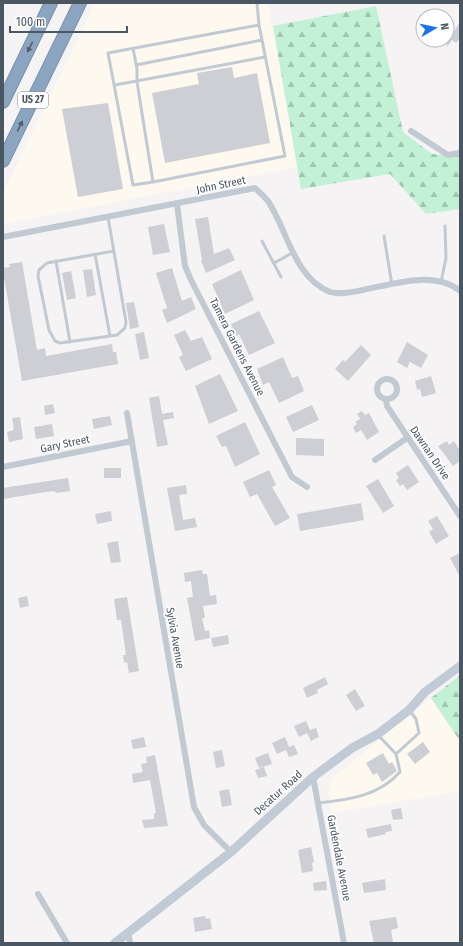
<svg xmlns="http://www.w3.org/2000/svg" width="463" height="946" font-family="'Fira Sans Condensed',sans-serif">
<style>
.commercial{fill:#fdf9ef}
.forest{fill:url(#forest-firs)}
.building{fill:#cdcfd5}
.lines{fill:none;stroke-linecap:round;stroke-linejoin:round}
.highway-casing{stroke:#7690ad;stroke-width:14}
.lane{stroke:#c1cad2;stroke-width:3}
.street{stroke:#c1cad2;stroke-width:6}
.secondary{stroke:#c1cbd6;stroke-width:9}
.highway{stroke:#8ba5c1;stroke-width:12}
.oneway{fill:#505e6b}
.labels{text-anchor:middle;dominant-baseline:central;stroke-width:3.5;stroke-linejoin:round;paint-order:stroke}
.shield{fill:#fff;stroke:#808990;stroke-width:1}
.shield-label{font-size:10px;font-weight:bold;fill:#4a5661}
.street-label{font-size:11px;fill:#4a5661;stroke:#fff}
</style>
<defs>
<pattern id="forest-firs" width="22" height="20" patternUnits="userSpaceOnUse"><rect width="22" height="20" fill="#c3f1d5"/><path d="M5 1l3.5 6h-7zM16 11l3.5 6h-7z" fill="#a0c6b0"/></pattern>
</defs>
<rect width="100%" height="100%" fill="#f5f3f3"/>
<!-- commercial -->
<path class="commercial" d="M95,3H268L298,167L3,224V193Z
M431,698L460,741V791L332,813L328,789L332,778Z"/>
<!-- forest -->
<path class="forest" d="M376,6L403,132L432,154L460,156V209L426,214L390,174L301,189L273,26Z
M460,675V741L431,698Z"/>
<!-- building -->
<path class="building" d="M460,22V38L456,43L452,40L447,47V29L453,33Z
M232,67L234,78L257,73L270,143L165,163L152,93L199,84L197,73Z
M108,103L123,189L78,197L62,109Z
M208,217L214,254L229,248L235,260L206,273L201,261L202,260L195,219Z
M164,224L170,252L153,255L148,227Z
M22,262L37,350L45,348L46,356L112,344L113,352H116L118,364L22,381L3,272V268L10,267L9,264Z
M172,268L182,301L191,297L196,309L167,323L162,310L167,308L156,273Z
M92,269L96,295L87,297L83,270Z
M241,270L254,300L225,314L212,284Z
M71,271L76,298L67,300L62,273Z
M134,302L139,327L130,329L126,303Z
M259,311L275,343L249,355L239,334L236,336L231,324Z
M185,330L191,341L202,337L212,359L186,371L179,357L183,355L174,335Z
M144,332L149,358L140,360L135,334Z
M407,342L428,355L421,368L410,362L407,368L397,362Z
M361,345L371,355L348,381L335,369L343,360L345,362Z
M283,357L292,378L298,376L304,391L279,403L269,382L263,385L257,369Z
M220,374L238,411L209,424L195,386Z
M431,376L436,393L422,397L420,389L417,390L415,381Z
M159,396L162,414L173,412L174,418L163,420L168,445L157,447L149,398Z
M53,404L55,413L45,415L44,406Z
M312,405L319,420L293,432L286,417Z
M362,411L365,415L369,413L379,432L367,440L361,430L356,433L353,427L357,424L355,422L360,419L357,414Z
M110,416L112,425L94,429L92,419Z
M20,417L23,439L9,442L7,432L14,430L12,418Z
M245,422L260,454L235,467L226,446L222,447L216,436Z
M52,424L54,436L36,439L34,427Z
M296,438L324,439V456L296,455Z
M447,441L449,445L454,441L460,451V461L453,466L438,446Z
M408,465L419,482L407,490L403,484L400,486L396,480L399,478L396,473Z
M104,468H121V478H104Z
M269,470L276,485L272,487L290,518L275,526L257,494L250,497L243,482Z
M68,478L70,491L56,493L55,491L46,492L3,499V488Z
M378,479L394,506L383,513L366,486Z
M186,485L187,494L179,495L183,520L195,518L197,527L175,531L167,488Z
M361,503L364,520L300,531L297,514Z
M111,511L112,521L97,524L95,514Z
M437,516L449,536L436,544L429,532L433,529L428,521Z
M118,541L121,562L111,563L107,543Z
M460,553V577L450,558Z
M202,570L203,574H207L210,596L216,595L217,604L203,606L205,618H202L205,631L209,630L210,638L195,641L187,598L193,597L191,581L185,582L184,573Z
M27,596L29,606L20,608L18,598Z
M127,597L139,671L129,673L127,662L124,663L123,655H126L121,620H117L114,599Z
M228,635L229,644L213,647L211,638Z
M325,677L328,684L317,690L318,693L307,698L303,688Z
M355,689L365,706L356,711L346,695Z
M306,721L310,730L316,728L319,737L311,741L307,733L299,737L294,726Z
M144,737L146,747L133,749L131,740Z
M285,737L289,747L294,745L298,754L289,757L286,750L277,754L272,743Z
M423,742L430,752L415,764L407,754Z
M222,750L225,766L216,768L213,752Z
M268,753L272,764L259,768L255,758Z
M383,753L389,764L392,762L397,771L382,782L377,773L373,775L366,763Z
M155,755L168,826L144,828L142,820L154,819V813H156L150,780L133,783L132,774L143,772L141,764L147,763L146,757Z
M264,767L267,776L258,778L255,770Z
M229,789L232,805L222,807L219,791Z
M401,808L403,819L393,820L391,810Z
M391,824L392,831L385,832L386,834L368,838L366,829Z
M311,847L314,862L312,863L313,871L302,873L298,850Z
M385,879L386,890L364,893L362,883Z
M326,881L327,890L314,891L313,883Z
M205,916L206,919L210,918L212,929L195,932L193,918Z
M396,917L398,928L391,930L393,943H374L369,921Z"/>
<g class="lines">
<defs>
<path id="highway" d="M3,102L51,3
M3,161L80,3"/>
</defs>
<!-- highway casing -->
<use href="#highway" class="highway-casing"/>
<!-- lane -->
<path class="lane" d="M257,3L259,25L108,53L133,185L153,182L285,156L259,25
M133,48L137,69V82L153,182
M136,65L262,40
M115,85L265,57
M108,217L126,322L125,328L117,335L60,343L55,341L49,330L38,276L39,270L47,263L114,251
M384,236L392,285
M262,241L281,277
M95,254L110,336
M56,261L70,342
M274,263L294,252
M441,282L446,258L445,226
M379,736L396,754L419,733L416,719L410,711
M318,803C348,800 379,796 400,772L396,754"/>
<!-- street -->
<path class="street" d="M411,131L448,155L460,153
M177,204L185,266L191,280L292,477L307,487
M3,237L255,188C259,192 264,196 268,201C287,229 294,278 330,292C340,295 353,292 363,290C393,284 434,270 460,291
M377 389a10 10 0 1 1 20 0a10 10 0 1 1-20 0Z
M386,400L387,406L460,516
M127,413L194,807L204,825L231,852
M375,460L407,438
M3,467L132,441
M313,777L344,943
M38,894L67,943
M128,932L130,943"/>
<!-- secondary -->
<path class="secondary" d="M115,943L231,852L313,777L352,748L378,734L409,710L425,692L460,666"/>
<!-- highway -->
<use href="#highway" class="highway"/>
</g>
<!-- one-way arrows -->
<defs><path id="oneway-solid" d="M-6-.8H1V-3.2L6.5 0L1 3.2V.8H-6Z"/></defs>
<g class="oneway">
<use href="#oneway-solid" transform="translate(30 47) rotate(116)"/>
<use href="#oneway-solid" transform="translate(20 126) rotate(-64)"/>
</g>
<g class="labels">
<!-- shield labels -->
<rect class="shield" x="18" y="92" width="30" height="16" rx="3"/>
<g class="shield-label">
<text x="33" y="100">US 27</text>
</g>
<!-- street labels -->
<g class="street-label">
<text transform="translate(221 185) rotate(-12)">John Street</text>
<text transform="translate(237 347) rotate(63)">Tamera Gardens Avenue</text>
<text transform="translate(65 444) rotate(-12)">Gary Street</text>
<text transform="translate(430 453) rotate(56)">Dawnan Drive</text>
<text transform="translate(175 638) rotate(80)">Sylvia Avenue</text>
<text transform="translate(278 793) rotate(-42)">Decatur Road</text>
<text transform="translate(339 858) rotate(79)">Gardendale Avenue</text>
</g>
</g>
<!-- border -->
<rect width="463" height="946" fill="none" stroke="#4a5661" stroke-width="8"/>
<!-- north arrow -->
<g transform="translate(435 28) rotate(81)"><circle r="19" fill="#ffffff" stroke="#b7bbc0"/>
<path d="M0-3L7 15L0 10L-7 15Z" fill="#1a73e8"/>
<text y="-6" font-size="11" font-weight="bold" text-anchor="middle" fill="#4a5661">N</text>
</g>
<!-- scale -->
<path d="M10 26v6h117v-6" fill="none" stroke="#4a5661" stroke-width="2"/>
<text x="16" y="26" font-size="12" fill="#4a5661" stroke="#ffffff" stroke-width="3" paint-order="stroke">100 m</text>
</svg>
